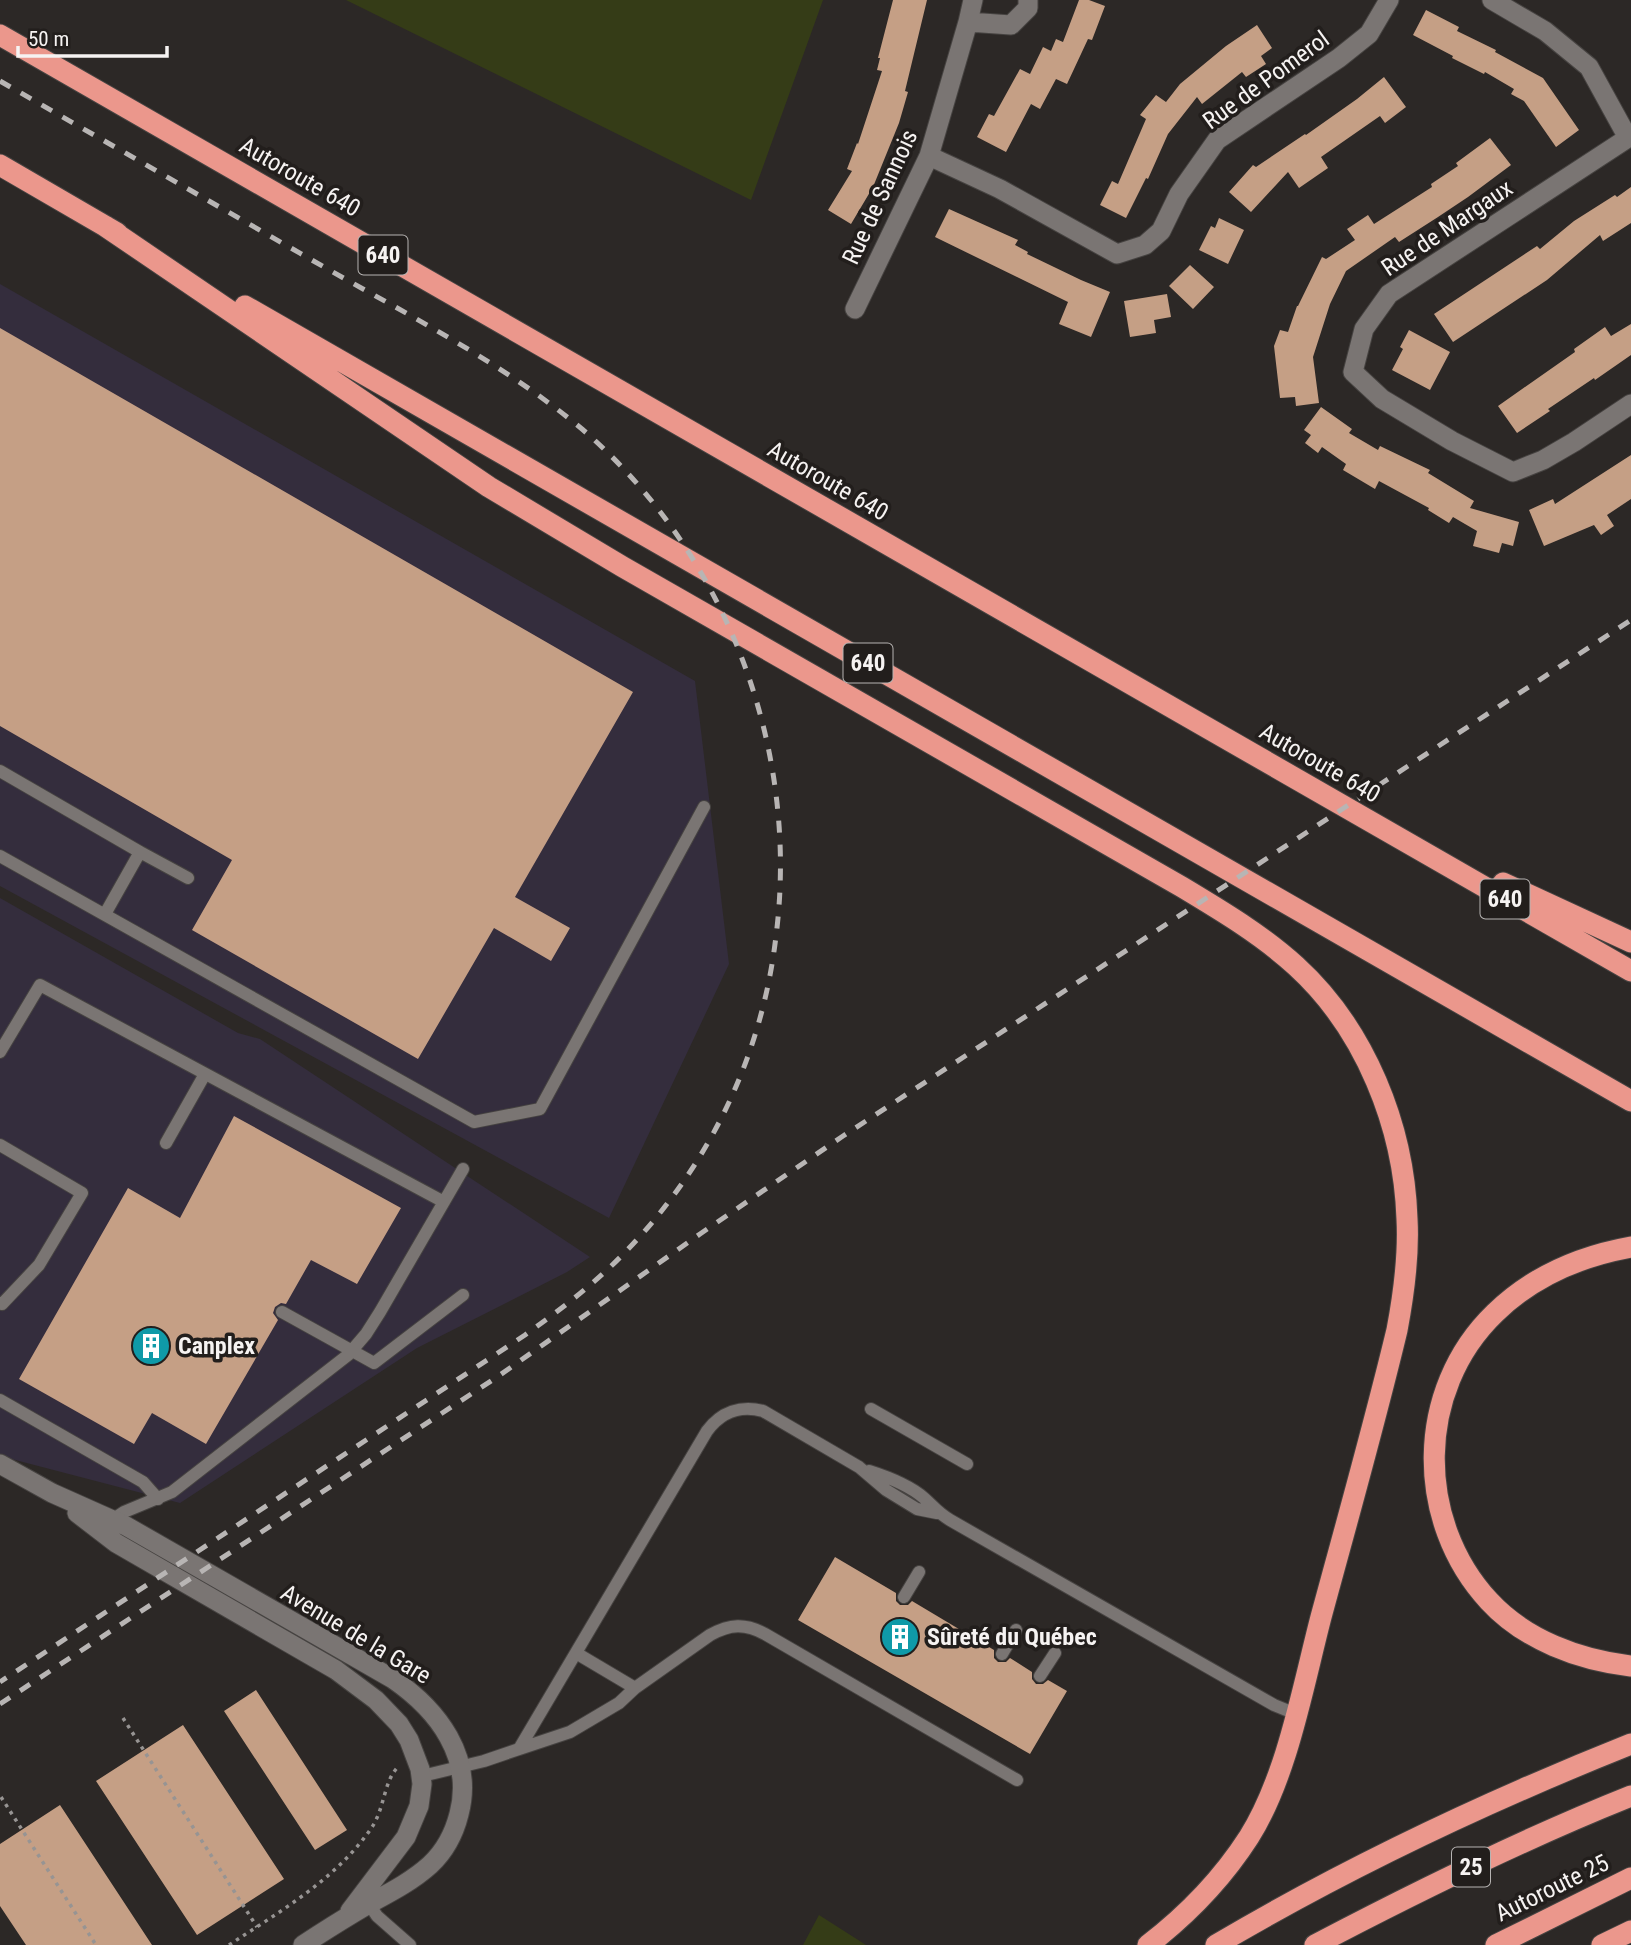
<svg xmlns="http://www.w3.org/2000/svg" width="1631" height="1945" font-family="'Roboto Condensed',sans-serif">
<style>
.industrial{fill:#342d3d}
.green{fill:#353c17}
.building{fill:#c59f85}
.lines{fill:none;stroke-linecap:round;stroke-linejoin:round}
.service-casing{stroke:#464341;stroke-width:14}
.minor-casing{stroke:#464341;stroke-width:21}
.tertiary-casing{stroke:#464341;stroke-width:21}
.motorway-casing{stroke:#464341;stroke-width:23}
.path{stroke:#979493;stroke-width:3.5;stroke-dasharray:3.5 5;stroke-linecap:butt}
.service{stroke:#7a7573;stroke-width:12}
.minor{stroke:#7a7573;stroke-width:19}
.tertiary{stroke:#7a7573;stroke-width:19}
.motorway{stroke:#eb978c;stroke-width:21}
.rail{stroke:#b8b5b4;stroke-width:5;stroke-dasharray:12 12;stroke-linecap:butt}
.labels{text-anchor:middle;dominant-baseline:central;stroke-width:7;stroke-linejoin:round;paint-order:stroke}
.shield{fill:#221e1c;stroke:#b6b3b2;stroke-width:2}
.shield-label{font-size:23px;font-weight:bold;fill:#f6f3f2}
.street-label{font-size:24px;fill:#f6f3f2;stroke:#221e1c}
.poi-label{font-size:24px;font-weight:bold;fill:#f6f3f2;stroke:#221e1c;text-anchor:start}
</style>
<rect width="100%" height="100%" fill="#2c2826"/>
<!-- industrial -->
<path class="industrial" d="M0,284L695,681L729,964L609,1218L0,886Z
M0,898L238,1033L260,1039L590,1257L567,1272L417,1348L180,1503L0,1456Z"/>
<!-- green -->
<path class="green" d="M346,0H823L751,200Z
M819,1915L866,1945H803Z"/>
<!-- building -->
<path class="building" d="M893,0H927L905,91L908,92L899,123L873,187L851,224L828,210L852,171L847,169L857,143L858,144L882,71L877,70L880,58H878Z
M1079,0H1089L1105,6L1092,40L1088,39L1067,84L1056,79L1040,109L1031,104L1006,152L977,137L989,114L994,116L1020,69L1030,74L1043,47L1051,51L1056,39L1063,42Z
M1426,10L1459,27L1457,31L1496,50L1495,52L1543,78L1579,130L1556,147L1524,101L1511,94L1514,89L1485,72L1484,74L1452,58L1453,56L1413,35Z
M1257,25L1272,48L1261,56L1266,64L1246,77L1242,72L1202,104L1197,97L1168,134L1148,179L1146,178L1126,218L1100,205L1112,181L1118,184L1146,119L1140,115L1156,95L1166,102L1180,84L1226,46Z
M1384,77L1406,107L1385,123L1380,116L1321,157L1328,168L1299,188L1288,172L1251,212L1229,192L1253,165L1256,167L1305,134L1306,135L1357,99Z
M1490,138L1511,165L1468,197L1438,217L1399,242L1395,237L1346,271L1330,304L1313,357L1319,403L1296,406L1295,397L1280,398L1274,346L1280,330L1288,332L1297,306H1298L1322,257L1326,259L1355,240L1347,229L1368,215L1374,224L1432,187L1431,184L1458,166L1456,163Z
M1631,187V223L1603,241L1600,235L1547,280L1453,342L1434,314L1537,246L1540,249L1574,221L1615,195L1617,197Z
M949,209L1018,240L1015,245L1028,252L1027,254L1081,280L1110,292L1091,337L1059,324L1068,302L935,237Z
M1219,218L1244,230L1228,264L1199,250L1211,226L1215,228Z
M1190,265L1214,287L1193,309L1169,286Z
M1167,294L1171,317L1154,320L1156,333L1130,337L1124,301Z
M1631,324V355L1595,380L1594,378L1548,409L1550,411L1517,433L1498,406L1575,352L1574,349L1605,327L1611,336Z
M0,328L633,692L515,897L570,928L551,961L494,928L418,1059L192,930L232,860L0,726Z
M1409,330L1450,352L1430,390L1392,370L1403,349L1400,347Z
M1321,407L1352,429L1349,433L1378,450L1380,446L1430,470L1428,473L1474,501L1470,508L1519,522L1513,546L1502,543L1499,553L1473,546L1477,531L1453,517L1449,523L1428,510L1429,508L1379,481L1375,489L1343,470L1346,464L1322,447L1318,453L1305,443L1311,435L1304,430Z
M1631,455V499L1607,515L1614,526L1601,535L1594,525L1544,546L1529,510L1553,499L1555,504Z
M234,1116L401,1208L357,1284L311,1260L286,1304L281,1303L275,1307L273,1313L278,1320L206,1444L152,1413L134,1444L19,1379L128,1188L180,1218Z
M835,1557L896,1593V1601L900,1605H908L912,1601L994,1650V1658L998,1662H1006L1010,1658L1032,1672V1679L1036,1684H1043L1048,1680L1067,1691L1030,1754L798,1620Z
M256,1690L347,1830L315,1850L224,1711Z
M183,1725L284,1879L197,1935L96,1781Z
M60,1805L152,1945H26L0,1906V1844Z"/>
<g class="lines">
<defs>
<path id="service" d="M0,771L140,852L105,914
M140,852L188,878
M0,856L474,1122L540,1109L704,807
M0,1052L40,985L444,1202
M166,1143L205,1074
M0,1145L82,1193L39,1265L2,1304L0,1303
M282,1312L374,1363L463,1295
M0,1400L143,1482L158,1499
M871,1409L967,1464
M869,1471C888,1477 909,1485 924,1498C934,1507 938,1513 950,1520L1274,1705L1296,1714
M112,1523L115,1518L124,1512L172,1492L348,1355L366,1334L380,1312L463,1169
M904,1597L919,1572
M576,1653L635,1688
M1002,1654L1016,1630
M1040,1676L1055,1653
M519,1749L570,1732L619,1703L635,1688L710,1635C730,1624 745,1623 765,1634L1017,1780
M422,1776L484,1761L519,1749L707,1431C721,1412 741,1405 763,1411L859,1467L886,1490L917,1509L937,1513
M369,1904L377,1916L410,1945"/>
<path id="minor" d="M1492,0L1545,31L1589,67L1628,138
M968,22L973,0
M1631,136L1389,294L1364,329L1353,372L1382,399L1452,441L1513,472L1543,460L1574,442L1631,404
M929,156L1000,189L1117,254L1145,245L1161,231L1179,194L1217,140L1339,58L1369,34L1389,0
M855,309L929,156L968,22L1011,25L1028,8V0"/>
<path id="tertiary" d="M0,1464L52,1493L126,1526L393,1679C438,1710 474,1757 459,1814C454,1834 445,1851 430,1865C411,1882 389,1893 367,1905C345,1918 324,1931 303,1945
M77,1513L116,1543L336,1670L376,1700L399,1724L409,1740L420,1769L422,1784L419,1806L406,1837L350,1911"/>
<path id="motorway" d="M0,35L1631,971
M0,165L117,233
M105,226L489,487L623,567L1182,887C1222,911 1262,935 1296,966C1365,1029 1404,1126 1407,1219C1409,1256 1404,1293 1397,1330C1374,1426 1347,1521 1321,1617C1303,1686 1287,1777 1249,1837C1222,1879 1187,1915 1148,1945
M245,306L1631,1101
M1503,883L1631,942
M1631,1247C1581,1256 1532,1277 1495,1313C1415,1390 1415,1521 1489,1601C1525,1640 1579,1660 1631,1666
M1216,1945C1348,1867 1488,1801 1631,1744
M1315,1945C1418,1891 1523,1839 1631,1796
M1496,1945L1631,1878
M1602,1945L1631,1931"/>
</defs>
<!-- service casing -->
<use href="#service" class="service-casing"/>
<!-- minor casing -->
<use href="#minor" class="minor-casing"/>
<!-- tertiary casing -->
<use href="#tertiary" class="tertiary-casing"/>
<!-- motorway casing -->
<use href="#motorway" class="motorway-casing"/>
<!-- path -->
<path class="path" d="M123,1718L257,1927
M1,1797L96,1945
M229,1945C279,1912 335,1880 370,1830C385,1810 383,1782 398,1767"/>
<!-- service -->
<use href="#service" class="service"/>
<!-- minor -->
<use href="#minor" class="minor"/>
<!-- tertiary -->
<use href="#tertiary" class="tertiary"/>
<!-- motorway -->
<use href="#motorway" class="motorway"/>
<!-- rail -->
<path class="rail" d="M0,81C108,143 216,205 324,267C412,317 504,364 582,429C726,553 800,748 776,936C761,1065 701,1182 607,1270C581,1294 553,1315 525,1335L0,1682
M0,1704L500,1375L700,1234L843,1136L1631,620"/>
</g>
<!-- icons -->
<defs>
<symbol id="building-disc" viewBox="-11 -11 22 22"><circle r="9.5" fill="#0f9aa8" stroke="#221e1c"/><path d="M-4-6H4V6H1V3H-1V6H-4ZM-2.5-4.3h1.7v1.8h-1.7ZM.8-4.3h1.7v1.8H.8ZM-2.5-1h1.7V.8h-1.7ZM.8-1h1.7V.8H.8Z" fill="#fff"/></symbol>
</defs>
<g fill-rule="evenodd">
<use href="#building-disc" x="129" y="1324" width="44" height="44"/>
<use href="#building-disc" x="878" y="1615" width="44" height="44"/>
</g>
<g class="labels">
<!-- shield labels -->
<g class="shield">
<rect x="358.5" y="235.5" width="49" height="39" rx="5"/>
<rect x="843.5" y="643.5" width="49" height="39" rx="5"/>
<rect x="1480.5" y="879.5" width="49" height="39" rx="5"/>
<rect x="1452" y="1847.5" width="38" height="39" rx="5"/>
</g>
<g class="shield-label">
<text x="383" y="255">640</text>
<text x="868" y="663">640</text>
<text x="1505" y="899">640</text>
<text x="1471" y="1867">25</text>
</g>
<!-- street labels -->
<g class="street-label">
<text transform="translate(1266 80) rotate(-36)">Rue de Pomerol</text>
<text transform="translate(300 177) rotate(30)">Autoroute 640</text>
<text transform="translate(880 197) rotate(-65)">Rue de Sannois</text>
<text transform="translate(1447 228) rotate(-34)">Rue de Margaux</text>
<text transform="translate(828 481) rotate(30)">Autoroute 640</text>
<text transform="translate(1320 763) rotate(30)">Autoroute 640</text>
<text transform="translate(356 1634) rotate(31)">Avenue de la Gare</text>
<text transform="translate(1552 1888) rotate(-26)">Autoroute 25</text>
</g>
<!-- poi labels -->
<g class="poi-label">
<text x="178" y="1346">Canplex</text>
<text x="927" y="1637">Sûreté du Québec</text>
</g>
</g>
<!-- scale -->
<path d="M18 46v10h149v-10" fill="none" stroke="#f6f3f2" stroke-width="3.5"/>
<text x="28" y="46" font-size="21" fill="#f6f3f2" stroke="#221e1c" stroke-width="5" paint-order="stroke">50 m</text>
</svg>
